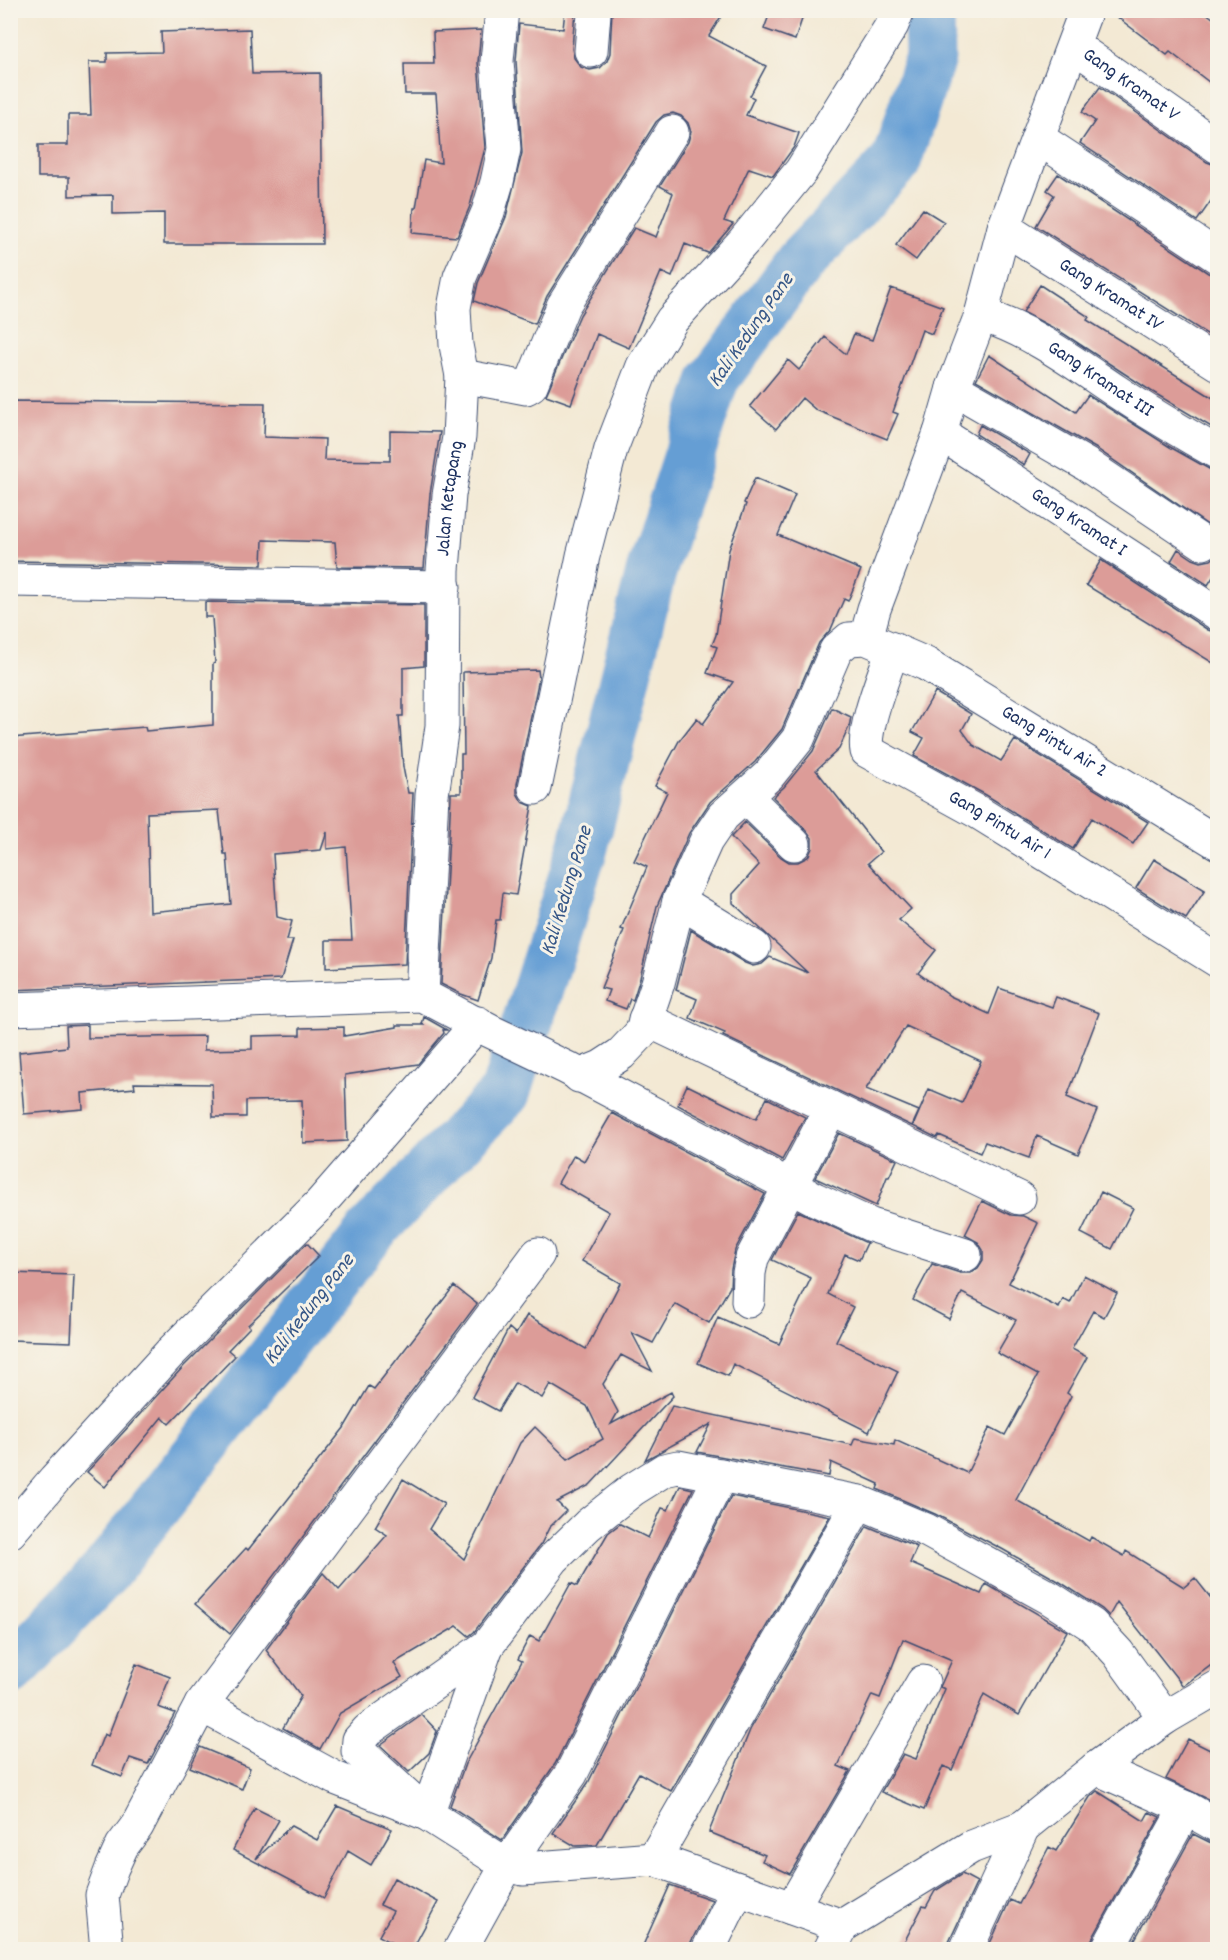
<svg xmlns="http://www.w3.org/2000/svg" width="1228" height="1960" font-family="Dekko,sans-serif">
<style>
.lines{fill:none;stroke-linecap:round;stroke-linejoin:round}
.river{stroke:#659ed4;stroke-width:51}
.building{fill:#dc9c98;fill-rule:evenodd}
.minor-casing{stroke:#3b4b70;stroke-width:35}
.minor{stroke:#fff;stroke-width:33}
.labels{text-anchor:middle;dominant-baseline:central;stroke-width:6;stroke-linejoin:round;paint-order:stroke}
.street-label{font-size:20px;fill:#1b2f5e;stroke:#f7f3e8}
.water-label{font-size:21px;font-style:italic;fill:#355687;stroke:#f7f3e8}
</style>
<rect width="100%" height="100%" fill="#f7f3e8"/>
<filter id="ink" filterUnits="userSpaceOnUse"><feTurbulence type="fractalNoise" baseFrequency=".0167" numOctaves="2"/><feDisplacementMap in="SourceGraphic" scale="12" xChannelSelector="R" yChannelSelector="G"/><feConvolveMatrix kernelMatrix="1 2 1 2 8 2 1 2 1" color-interpolation-filters="sRGB"/></filter>
<filter id="wash" filterUnits="userSpaceOnUse"><feTurbulence type="fractalNoise" baseFrequency=".008" numOctaves="4" result="noise"/><feDisplacementMap in="SourceGraphic" scale="24" xChannelSelector="R" yChannelSelector="G"/><feGaussianBlur stdDeviation="1.35" result="paint"/><feColorMatrix in="noise" values="0 0 0 0 0 0 0 0 0 0 0 0 0 0 0 0 0 1.4 0 .05"/><feComposite in="paint" operator="in"/></filter>
<g filter="url(#wash)">
<rect width="100%" height="100%" fill="#f3e9d4"/>
<g class="lines">
<!-- river -->
<path class="river" d="M10,1671L103,1574L372,1230L505,1093L583,847L651,572L714,379L800,262L896,161L930,58L929,10"/>
</g>
<g id="blocks">
<!-- building -->
<path class="building" d="M565,10H575L572,49L574,58L581,67L590,70L600,68L607,61L610,53L612,10H725L709,36L766,66L750,96L754,98L746,115L799,133L794,147L773,176L749,168L724,221L733,224L708,253L685,244L672,277L661,272L629,348L597,334L571,404L546,395L580,315L634,228L656,237L673,193L660,186L688,142L691,132L688,123L681,116L673,113L664,115L656,122L547,296L535,324L474,301L478,283L506,217L522,153L516,61L519,24L563,29Z
M771,10H805L795,40L764,29Z
M1108,10H1202L1218,22V89L1170,52L1167,55Z
M250,29L252,74L320,73L322,244H164V213L113,214V195L69,196V177H38V145H68V115H91L89,62H107V53L162,52L161,32Z
M481,30L478,62L485,148L470,206L457,237L412,233L414,208H416L424,160L441,163L436,94H405L404,64H434L433,32Z
M1100,87L1207,162L1218,166V191L1197,221L1080,143L1095,121L1082,112Z
M1058,174L1208,273L1218,276V341L1036,226L1054,195L1047,190Z
M923,209L944,222L916,260L896,245Z
M1040,285L1089,317L1087,320L1218,401V431L1151,391L1061,332L1023,312Z
M891,288L943,307L932,334L922,330L893,412L898,414L887,439L816,410L802,398L776,429L750,406L788,360L799,370L825,337L846,354L854,334L872,340Z
M989,355L1076,412L1088,395L1170,447L1209,469L1218,472V532L1097,449L976,380Z
M10,401L265,403L264,437L325,439L324,460L390,461V431L440,432L430,494L424,568L337,567L335,542L263,540L262,565L10,561Z
M980,425L1030,454L1024,465L976,434Z
M755,478L795,495L778,535L861,570L848,601L844,599L831,629L819,643L782,729L755,762L710,802L689,833L657,906L640,978L633,1000L630,999L626,1009L605,1001L609,990L601,988L624,930L621,929L647,867L634,861L667,792L655,786L679,741L697,718L703,724L733,682L707,673L717,647L712,645L716,635L729,550L746,504L744,503Z
M1178,549L1193,559L1201,562L1211,560L1218,554V569L1208,585L1171,561Z
M1101,560L1208,630L1218,633V666L1086,585Z
M205,602L424,605V666L403,668V716H399L403,767L408,793H413L405,964L326,968V940H352L346,847L327,849V832L321,850L273,854L277,917L292,921L287,940H293L281,979L10,990V738L145,727L146,731L213,725V664L215,663L212,617H205ZM219,810L224,854H227L231,904L150,912L147,813Z
M538,670L539,678L517,784V793L522,802L532,806L516,895L503,893L500,920H496L491,958L478,1000L461,994L441,984L451,797V793H461V754H464L463,672Z
M935,692L971,714L962,730L973,745L1001,761L1015,740L1148,822L1133,844L1092,818L1073,849L986,795L914,756L924,738L912,732Z
M832,708L851,717L849,727L839,749L816,770L881,852L868,863L911,909L899,920L936,950L918,973L950,996L989,1014L999,988L1052,1007L1056,997L1099,1013L1067,1097L1097,1110L1078,1154L1037,1136L1029,1158L985,1142L980,1153L939,1135L937,1138L913,1126L929,1089L962,1103L981,1061L906,1026L866,1089L919,1111L912,1126L723,1036L725,1033L690,1018L697,999L676,990L691,930L745,963L753,966L762,964L770,957L808,973L733,903V894L759,865L731,837L745,822L781,857L789,862H798L808,857L812,848V838L807,831L773,797L784,787L813,751Z
M1154,859L1205,890L1186,919L1136,888Z
M424,1017L447,1030H443L444,1033L418,1064L345,1075L347,1141L303,1143L302,1100L246,1101V1117H213L212,1084L134,1083L135,1088L82,1093L83,1109L24,1114L19,1052L67,1047L66,1026L88,1025V1038L205,1036L204,1050L252,1049V1036L300,1035V1028L344,1027V1036L397,1027V1025H425L422,1024Z
M687,1085L756,1119L767,1098L805,1117L782,1160L678,1105Z
M612,1113L765,1194L735,1250L731,1269L730,1287L709,1323L675,1304L653,1343L632,1333L652,1371L621,1355L603,1384L618,1412L611,1424L671,1392L673,1396L590,1485L557,1502L566,1511L549,1528L541,1544L474,1632L469,1636L457,1626L394,1663L402,1677L340,1713L320,1749L283,1728L301,1696L266,1650L323,1573L339,1590L387,1535L375,1527L403,1479L444,1504L429,1529L464,1559L520,1443L535,1427L568,1459L603,1439L587,1406L550,1384L542,1398L515,1383L498,1411L472,1397L509,1328L516,1334L527,1315L586,1349L620,1283L582,1261L609,1212L558,1183L574,1155L584,1161Z
M839,1133L897,1160L889,1177H887L876,1206L815,1178Z
M1101,1192L1133,1208L1112,1249L1081,1233Z
M982,1201L1011,1215L1023,1216L1038,1223L1009,1283L1059,1308L1063,1299L1070,1303L1084,1275L1117,1293L1104,1317L1093,1311L1072,1349L1087,1357L1067,1393L1071,1396L1016,1500L1089,1541L1091,1537L1124,1556L1126,1551L1184,1587L1195,1578L1218,1607V1660L1183,1686L1117,1602L1109,1616L1102,1609L1060,1582L1002,1549L935,1514L877,1489L879,1484L831,1462L829,1476L697,1452L711,1424L645,1460L672,1406L852,1445L855,1438L894,1445L895,1440L967,1473L990,1427L1005,1435L1038,1375L997,1353L1016,1320L962,1293L949,1319L913,1300L932,1264L960,1273H970L978,1268L983,1260V1250L978,1242L965,1235Z
M798,1211L867,1243L859,1260L845,1254L828,1294L853,1307L836,1341L898,1371L869,1432L733,1364L728,1376L698,1363L718,1317L779,1344L811,1278L772,1260Z
M307,1243L319,1256L248,1325L250,1327L228,1350L235,1356L169,1424L162,1417L105,1487L87,1472L184,1366Z
M10,1273L74,1275L71,1342L10,1340Z
M454,1286L477,1304L230,1634L195,1604L246,1548L248,1550L344,1428L369,1386L374,1389Z
M680,1486L693,1489L555,1764L502,1840L450,1806L465,1764L522,1661L518,1659L530,1636L539,1641L571,1583L577,1586L608,1533L620,1524L648,1538L662,1508L668,1510Z
M731,1496L830,1516L671,1791L639,1773L597,1845L575,1846L553,1833L588,1783Z
M867,1526L917,1547L910,1563L981,1594L986,1584L1067,1631L1019,1715L984,1694L952,1770L943,1766L924,1810L881,1792L903,1754L916,1759L945,1689L940,1687L952,1660L903,1639L880,1698L872,1695L838,1766L850,1771L790,1874L762,1861L765,1855L709,1832L750,1730Z
M136,1664L170,1677L158,1707L175,1713L148,1764L130,1758L122,1777L92,1765L104,1734L108,1736Z
M422,1715L437,1731L429,1753L409,1772L380,1745Z
M1188,1739L1218,1754V1804L1166,1779Z
M200,1747L250,1768L242,1789L190,1767Z
M1097,1791L1144,1821L1149,1812L1160,1817L1091,1941L1088,1950H987L1010,1900L1019,1904L1049,1847L1056,1851L1090,1797Z
M337,1806L392,1829L371,1865L348,1851L324,1898L233,1850L255,1808L279,1820L256,1859L291,1826L317,1840Z
M1193,1834L1209,1842L1218,1845V1950H1129Z
M962,1874L977,1882L949,1942L948,1950H900L923,1906L926,1907L935,1891Z
M394,1878L438,1902L412,1950H405L379,1936L393,1911L380,1905Z
M670,1885L712,1900L691,1942L690,1950H641Z"/>
</g>
</g>
<g filter="url(#ink)">
<use href="#blocks" fill-opacity="0" stroke="#3b4b70" stroke-width="1.5"/>
<g class="lines">
<defs>
<g id="minor">
<path id="s1" d="M1074,46L1218,147"/>
<path d="M591,51L594,14L593,10"/>
<path d="M1038,138L1218,257"/>
<path id="s2" d="M1004,228L1218,364"/>
<path id="s3" d="M981,315C1030,330 1073,362 1116,391C1149,413 1183,433 1218,453"/>
<path d="M462,376L526,388L531,385L563,306L672,132"/>
<path d="M953,388L1087,465L1203,543"/>
<path id="s4" d="M940,433L1218,614"/>
<path d="M10,580L444,587"/>
<path d="M866,638L874,609L940,433L953,388L981,315L1004,228L1086,10"/>
<path id="s5" d="M893,649C885,673 862,728 867,751L976,811L1218,961"/>
<path d="M535,788L583,556L611,449L643,366L672,320L744,241L801,171L892,25L898,10"/>
<path d="M746,797L794,844"/>
<path d="M679,901L754,947"/>
<path id="s6" d="M422,995L432,795L442,726L443,570L449,495L459,437L462,376L456,345L454,308L460,277L488,212L497,182L504,149L497,61L502,10"/>
<path d="M10,1009L422,995L490,1031L567,1068L815,1199L871,1225L965,1255"/>
<path d="M645,1019L1019,1198"/>
<path id="s7" d="M579,1076L601,1067L621,1054L641,1033L658,983L679,901L706,841L723,816L769,775L798,739L836,650L849,639L866,638L926,664L1218,843"/>
<path d="M748,1301L749,1273L752,1258L831,1108"/>
<path d="M10,1532L55,1479L170,1353L319,1205L478,1023"/>
<path d="M487,1646L427,1814L335,1778L201,1705L538,1254"/>
<path d="M1096,1768L1186,1808L1218,1826"/>
<path d="M654,1859L859,1502"/>
<path d="M792,1908L923,1682"/>
<path d="M842,1926L654,1859L523,1869L507,1865L427,1814L358,1751L359,1740L368,1730L487,1646L553,1559L588,1525L632,1490L664,1470L678,1467L859,1502L926,1530L1050,1598L1092,1625L1118,1653L1165,1718L1218,1687"/>
<path d="M107,1950L102,1895L112,1868L122,1846L137,1826L201,1705"/>
<path d="M460,1950L507,1865L571,1774L721,1475"/>
<path d="M708,1950L738,1889"/>
<path d="M830,1950L842,1926L971,1847L1023,1827L1096,1768L1165,1718"/>
<path d="M966,1950L1023,1827"/>
<path d="M1107,1950L1186,1808"/>
</g>
</defs>
<!-- minor casing -->
<use href="#minor" class="minor-casing"/>
<!-- minor -->
<use href="#minor" class="minor"/>
</g>
</g>
<g class="labels">
<!-- street labels -->
<g class="street-label">
<text stroke="none"><textPath href="#s1" startOffset="69">Gang Kramat V</textPath></text>
<text stroke="none"><textPath href="#s2" startOffset="126">Gang Kramat IV</textPath></text>
<text stroke="none"><textPath href="#s3" startOffset="136">Gang Kramat III</textPath></text>
<text stroke="none"><textPath href="#s6" startOffset="498">Jalan Ketapang</textPath></text>
<text stroke="none"><textPath href="#s4" startOffset="165">Gang Kramat I</textPath></text>
<text stroke="none"><textPath href="#s7" startOffset="764">Gang Pintu Air 2</textPath></text>
<text stroke="none"><textPath href="#s5" startOffset="258">Gang Pintu Air 1</textPath></text>
</g>
<!-- water labels -->
<g class="water-label">
<text transform="translate(752 331) rotate(-55)">Kali Kedung Pane</text>
<text transform="translate(568 891) rotate(-73)">Kali Kedung Pane</text>
<text transform="translate(310 1310) rotate(-52)">Kali Kedung Pane</text>
</g>
</g>
<!-- margin -->
<rect width="1228" height="1960" fill="none" stroke="#f7f3e8" stroke-width="36"/>
</svg>
